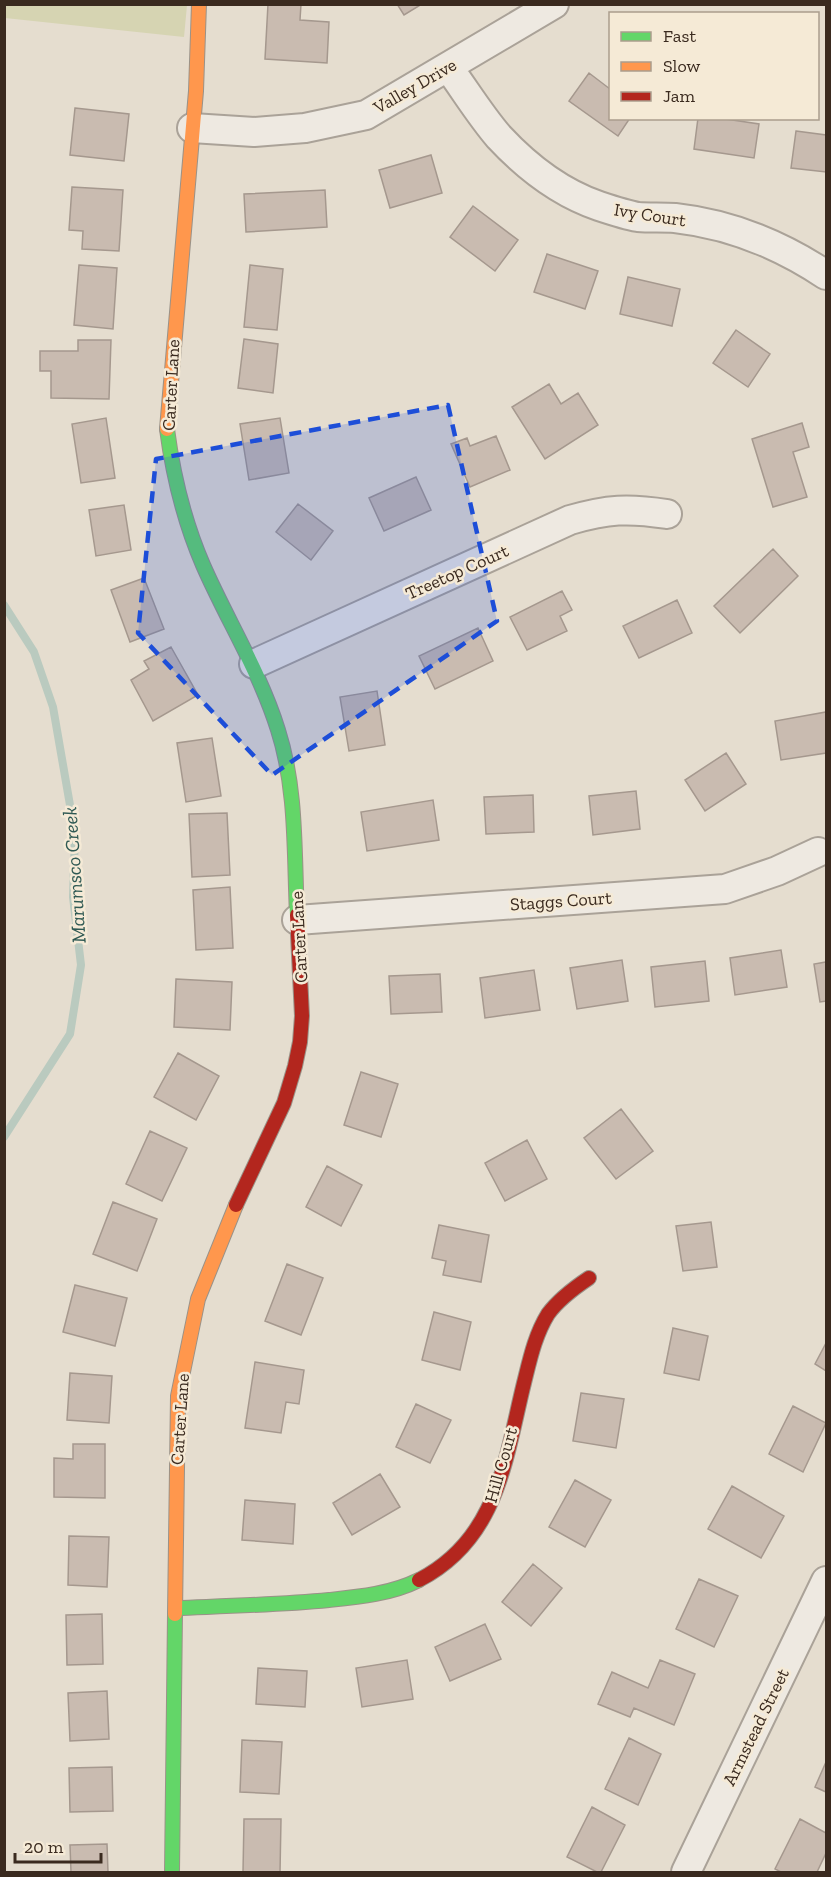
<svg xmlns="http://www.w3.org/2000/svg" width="831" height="1877" font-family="'Zilla Slab',serif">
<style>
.green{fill:#d6d4b2}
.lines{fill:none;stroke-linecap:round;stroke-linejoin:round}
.stream{stroke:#bacabf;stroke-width:8}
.building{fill:#c9bbb0;stroke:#a5988e;stroke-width:1.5}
.street-casing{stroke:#aaa298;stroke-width:32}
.fast-casing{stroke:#9a9288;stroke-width:16}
.slow-casing{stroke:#9a9288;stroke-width:16}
.jam-casing{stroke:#9a9288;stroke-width:16}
.street{stroke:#eee9e1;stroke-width:28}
.fast{stroke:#63d668;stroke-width:14}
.slow{stroke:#ff974d;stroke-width:14}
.jam{stroke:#b3261e;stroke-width:14}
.marked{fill:#1d4ed8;fill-opacity:0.2;stroke:#1d4ed8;stroke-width:4.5;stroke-dasharray:12 8;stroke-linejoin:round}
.labels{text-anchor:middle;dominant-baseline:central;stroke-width:5;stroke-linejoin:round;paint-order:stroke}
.street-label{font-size:18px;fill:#3a2a1f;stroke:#f5ead6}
.water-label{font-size:20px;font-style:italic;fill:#2f5953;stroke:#f5ead6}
</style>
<rect width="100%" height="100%" fill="#e5ddcf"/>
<!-- green -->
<path class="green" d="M5,5H187L184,37L5,18Z"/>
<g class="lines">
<!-- stream -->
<path class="stream" d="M4,605L34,652L53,707L75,834L73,897L81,965L70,1034L4,1137"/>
</g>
<!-- building -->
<path class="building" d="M268,4H301L300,20L329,22L327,63L265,59Z
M397,4H422L404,15Z
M589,73L610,89V118H630L618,136L569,101Z
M75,108L129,114L124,161L70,155Z
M698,118H719L759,124L754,158L694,149Z
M796,131L826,135V172L791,168Z
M431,155L442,193L390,208L379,170Z
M72,187L123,190L119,251L82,249L83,231L69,230Z
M325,190L327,227L246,232L244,194Z
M473,206L518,240L495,271L450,237Z
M547,254L598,271L585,309L534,292Z
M79,265L117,268L113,329L74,325Z
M250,265L283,269L277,330L244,327Z
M628,277L680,289L672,326L620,314Z
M736,330L770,354L748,387L713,363Z
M244,339L278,344L273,393L238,388Z
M78,340H111L109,399L51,398V371H40V351H78Z
M549,384L561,404L578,393L598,425L545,459L512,407Z
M106,418L115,478L81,483L72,424Z
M280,418L289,473L249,480L240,424Z
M802,423L809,447L793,452L807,497L773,507L752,439Z
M496,436L510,470L470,487L451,444L467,438L470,446Z
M416,477L431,510L384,531L369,498Z
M298,504L333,531L311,560L276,532Z
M124,505L131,550L96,556L89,510Z
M773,549L798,576L740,633L714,606Z
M144,578L164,629L130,642L111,590Z
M562,591L572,610L560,616L567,631L527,650L510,617Z
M677,600L692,633L639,658L623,626Z
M478,628L493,661L435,689L419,656Z
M171,647L198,695L153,721L131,680L149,669L144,661Z
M377,691L385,745L349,751L340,697Z
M826,712V753L781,760L775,721Z
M212,738L221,796L186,802L177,743Z
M726,753L746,784L705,811L685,780Z
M636,791L640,829L593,835L589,796Z
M533,795L534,832L486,834L484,797Z
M433,800L439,840L367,851L361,812Z
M227,813L230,875L192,877L189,814Z
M230,887L233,948L196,950L193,890Z
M781,950L787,987L735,995L730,958Z
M622,960L628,1001L577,1009L570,968Z
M705,961L709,1001L655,1007L651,967Z
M826,962V1001L820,1002L814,964Z
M534,970L540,1010L485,1018L480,978Z
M440,974L442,1012L391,1014L389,976Z
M176,979L232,982L230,1030L174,1027Z
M178,1053L219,1076L196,1120L154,1097Z
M361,1072L398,1084L381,1137L344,1125Z
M621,1109L653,1151L616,1179L584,1138Z
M150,1131L187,1148L162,1201L126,1184Z
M527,1140L547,1179L505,1201L485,1163Z
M327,1166L362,1185L341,1226L306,1207Z
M113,1202L157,1219L137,1271L93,1254Z
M711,1222L717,1267L683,1271L676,1226Z
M439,1225L489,1235L481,1282L443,1275L446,1261L432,1258Z
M287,1264L323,1278L301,1335L265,1321Z
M75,1285L127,1298L115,1346L63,1332Z
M434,1312L471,1322L460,1370L422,1360Z
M673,1328L708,1336L699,1380L664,1373Z
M826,1343V1371L815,1364Z
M255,1362L304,1370L299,1404L286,1402L281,1433L245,1428Z
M70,1373L112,1376L109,1423L67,1420Z
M581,1393L624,1399L616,1448L573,1441Z
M416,1404L451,1420L430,1463L396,1447Z
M793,1406L826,1423L803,1472L769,1454Z
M73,1444H105V1498L54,1497V1458L73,1459Z
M380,1474L400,1507L352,1535L333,1503Z
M575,1480L611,1500L585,1547L549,1527Z
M732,1486L784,1516L761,1558L708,1529Z
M245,1500L295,1504L293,1544L242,1540Z
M69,1536L109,1537L107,1587L68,1585Z
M533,1564L562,1588L531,1626L502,1602Z
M699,1579L738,1596L714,1647L676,1629Z
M102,1614L103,1664L67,1665L66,1615Z
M485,1624L501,1659L450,1681L435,1647Z
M407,1660L413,1699L362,1707L356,1668Z
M660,1660L695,1674L674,1725L634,1708L630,1717L598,1704L612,1672L648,1688Z
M258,1668L307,1671L305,1707L256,1704Z
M107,1691L109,1739L70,1741L68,1693Z
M629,1738L661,1754L638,1805L605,1789Z
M242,1740L282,1742L279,1794L240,1792Z
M826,1762V1792L815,1787Z
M112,1767L113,1811L70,1812L69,1768Z
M592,1807L625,1825L601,1872H597L567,1857Z
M244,1819H281L280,1872H243Z
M800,1819L826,1833V1853L817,1872H781L775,1869Z
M107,1844L108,1872H71L70,1845Z"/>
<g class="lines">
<defs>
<path id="street" d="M448,67C465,90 480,115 499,137C526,166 561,193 599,206C611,210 626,215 638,217C650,218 663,217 675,218C729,224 781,245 826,275
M192,128L254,132L305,128L366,115L554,4
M254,664L570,520C608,509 628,508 667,514
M297,920L725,889L777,871L818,852
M686,1872L826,1581"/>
<path id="fast" d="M167,429C173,475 184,521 203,565C227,620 260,672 278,730C297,789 294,853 297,915
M176,1608C227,1606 278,1605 329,1600C359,1597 391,1594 419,1580
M172,1872L175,1614"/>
<path id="slow" d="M167,429L196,91L199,4
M175,1614L178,1396L198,1299L236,1205"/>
<path id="jam" d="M236,1205L284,1103L295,1066L300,1042L302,1016L297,915
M419,1580C498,1539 505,1460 524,1383C530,1359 535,1335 548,1314C559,1299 574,1288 589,1278"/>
</defs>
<!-- street casing -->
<use href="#street" class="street-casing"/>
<!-- fast casing -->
<use href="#fast" class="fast-casing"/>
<!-- slow casing -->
<use href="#slow" class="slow-casing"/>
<!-- jam casing -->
<use href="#jam" class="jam-casing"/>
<!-- street -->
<use href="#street" class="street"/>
<!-- fast -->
<use href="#fast" class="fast"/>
<!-- slow -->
<use href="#slow" class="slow"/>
<!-- jam -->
<use href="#jam" class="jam"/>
</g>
<!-- marked area -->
<path class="marked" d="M448,405L497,621L272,775L138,633L156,459Z"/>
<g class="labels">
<!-- street labels -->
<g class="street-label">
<text transform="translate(415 86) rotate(-30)">Valley Drive</text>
<text transform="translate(650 215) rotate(9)">Ivy Court</text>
<text transform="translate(171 385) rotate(-87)">Carter Lane</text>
<text transform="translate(457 572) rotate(-24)">Treetop Court</text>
<text transform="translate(561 901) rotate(-4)">Staggs Court</text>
<text transform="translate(299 937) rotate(-93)">Carter Lane</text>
<text transform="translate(180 1419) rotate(-86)">Carter Lane</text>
<text transform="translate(501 1465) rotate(-74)">Hill Court</text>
<text transform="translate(756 1727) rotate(-64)">Armstead Street</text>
</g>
<!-- water labels -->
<g class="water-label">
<text transform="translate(74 875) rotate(-94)">Marumsco Creek</text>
</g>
</g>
<!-- border -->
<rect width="831" height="1877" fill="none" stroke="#3a2a1f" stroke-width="12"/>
<!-- legend -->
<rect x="609" y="12" width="210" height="108" fill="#f5ead6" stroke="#aa9d8d" stroke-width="1.5"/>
<rect x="621" y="32" width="30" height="9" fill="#63d668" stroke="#aa9d8d" stroke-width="1.5"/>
<text x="663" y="42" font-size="18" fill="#3a2a1f">Fast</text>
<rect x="621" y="62" width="30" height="9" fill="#ff974d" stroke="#aa9d8d" stroke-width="1.5"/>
<text x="663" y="72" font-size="18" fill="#3a2a1f">Slow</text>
<rect x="621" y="92" width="30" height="9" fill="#b3261e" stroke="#aa9d8d" stroke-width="1.5"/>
<text x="663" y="102" font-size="18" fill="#3a2a1f">Jam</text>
<!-- scale -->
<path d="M15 1853v9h86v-9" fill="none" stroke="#3a2a1f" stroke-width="3"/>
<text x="24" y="1853" font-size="18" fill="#3a2a1f" stroke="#f5ead6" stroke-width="4.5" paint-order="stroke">20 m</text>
</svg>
